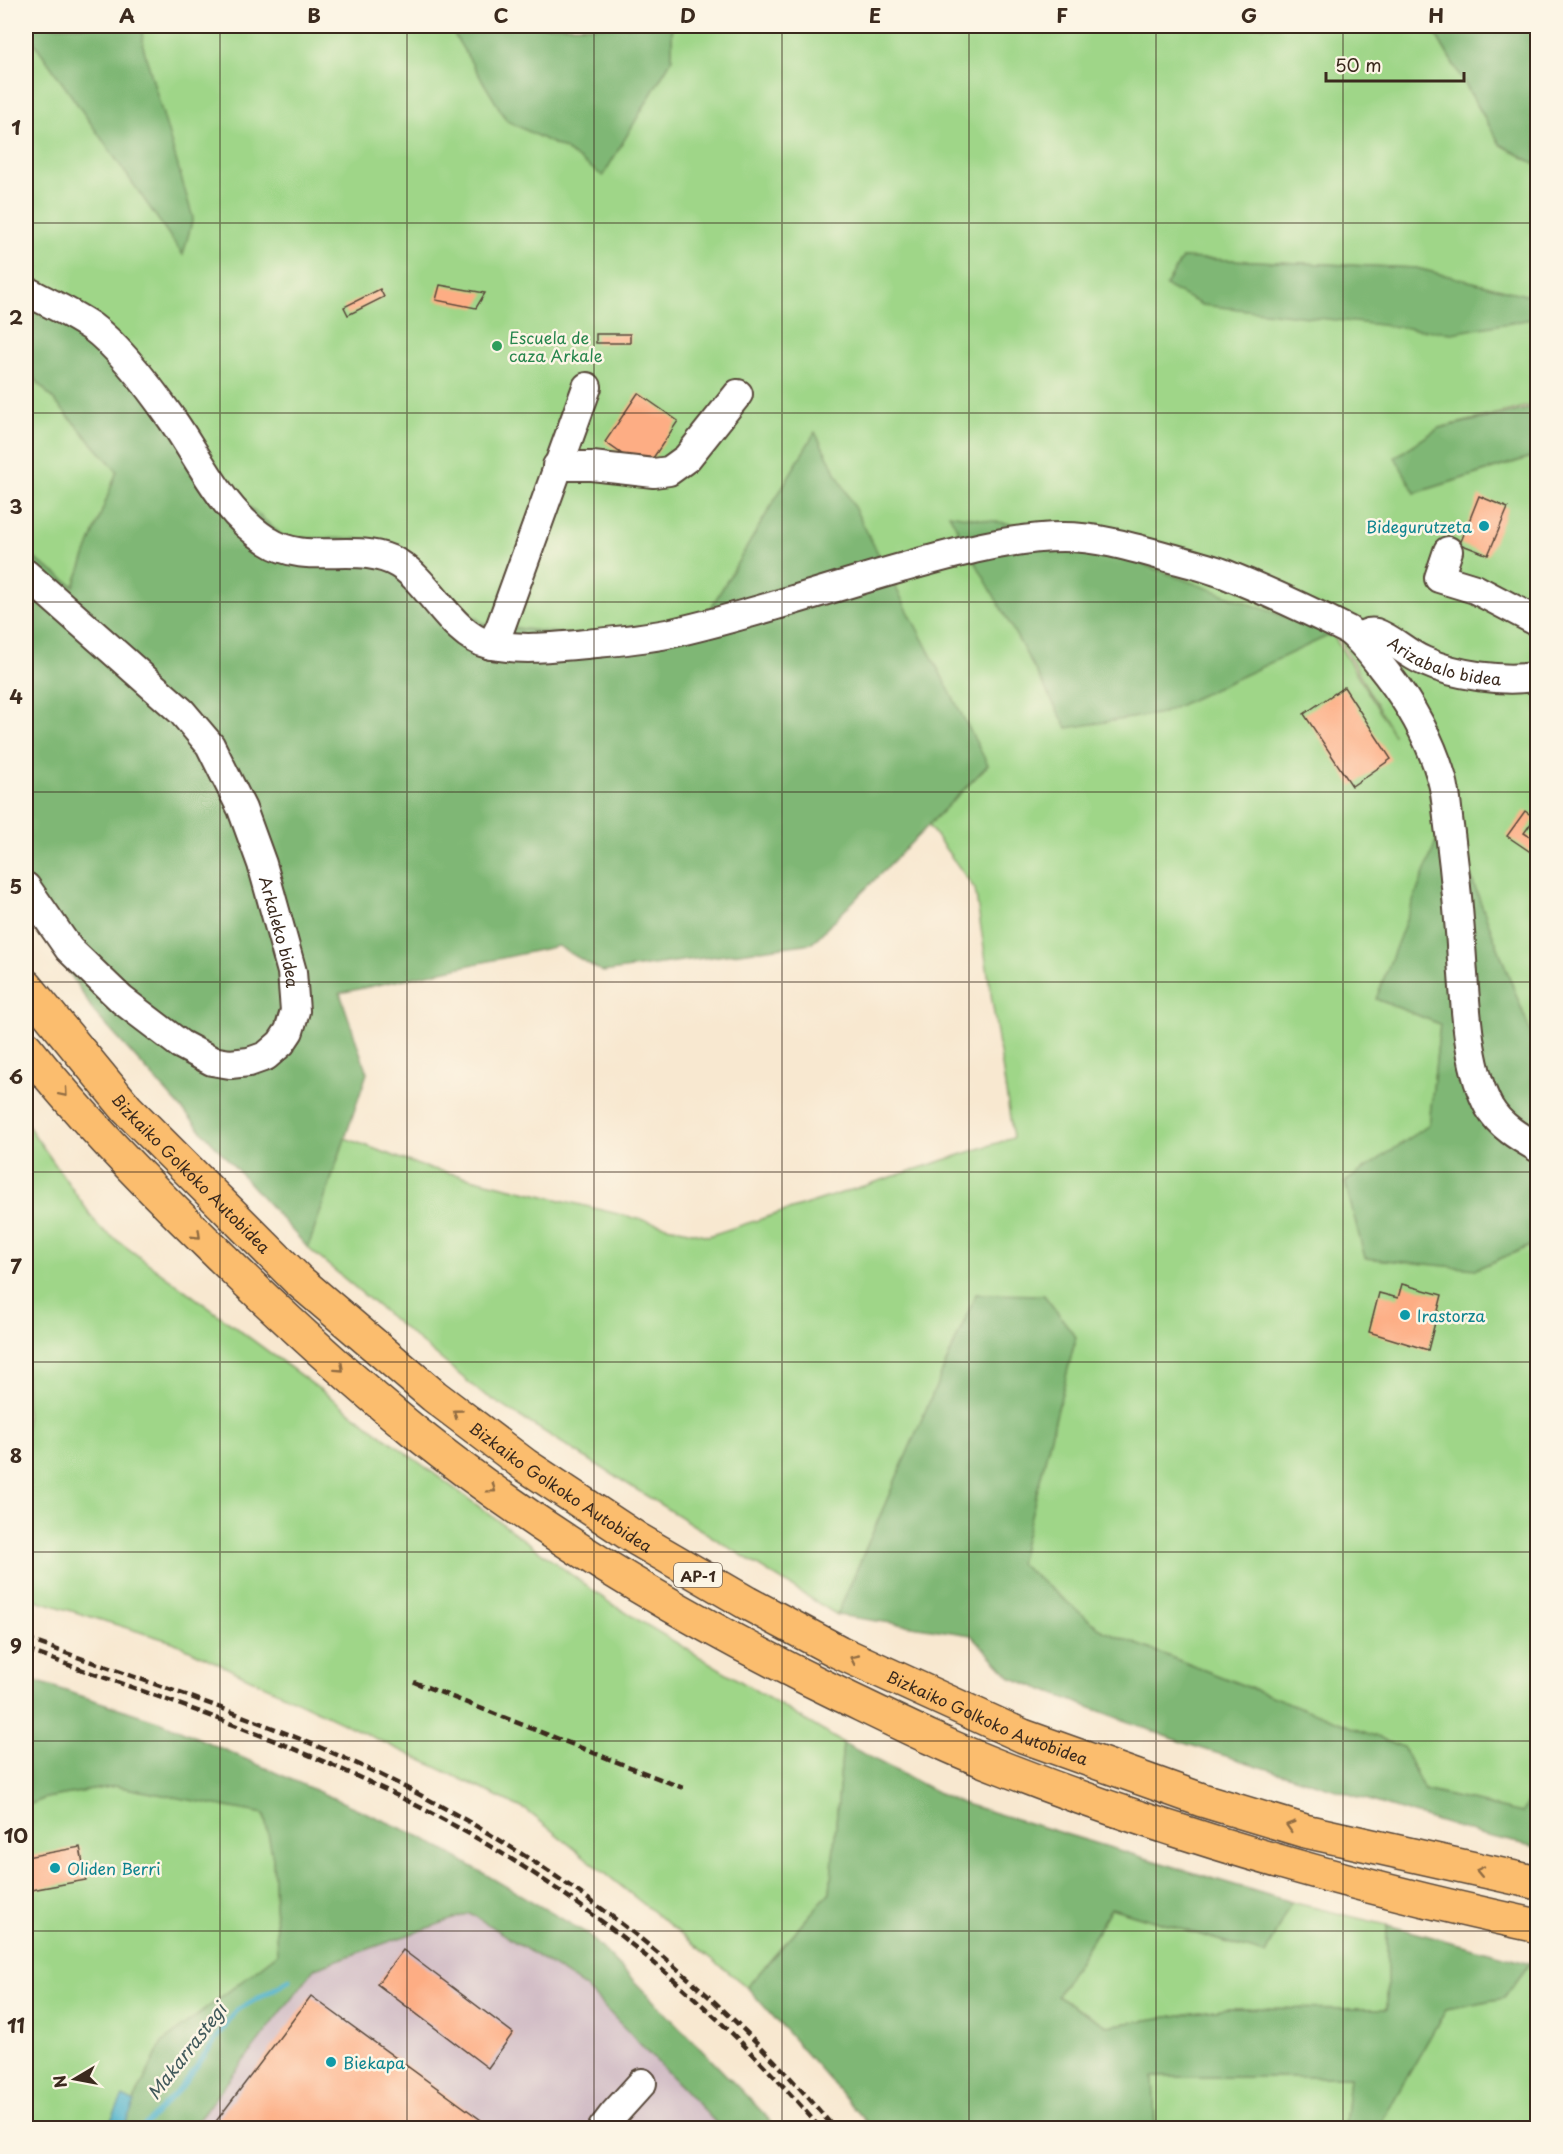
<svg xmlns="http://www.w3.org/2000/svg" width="1563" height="2154" font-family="'Playpen Sans',sans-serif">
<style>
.industrial{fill:#d2bdc6}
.green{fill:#9fd688;stroke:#6d8053;stroke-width:1.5;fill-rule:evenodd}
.forest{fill:#7fb774;stroke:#5d7049;stroke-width:1.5}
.water{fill:#4cb1cb;stroke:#446e74;stroke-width:1.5}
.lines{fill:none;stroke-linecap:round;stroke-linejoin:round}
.stream{stroke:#4cb1cb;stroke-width:5}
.building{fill:#fdad84}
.minor-casing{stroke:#574639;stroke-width:32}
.highway-casing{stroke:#574639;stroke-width:36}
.minor{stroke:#fff;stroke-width:28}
.highway{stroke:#fbbd6e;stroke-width:33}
.rail{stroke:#3b2a1e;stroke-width:4.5;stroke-dasharray:9 4.5;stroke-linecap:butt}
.oneway{stroke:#916c42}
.grid{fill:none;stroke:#3b2a1e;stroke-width:1.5;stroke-opacity:0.55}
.leisure-dot{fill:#2e9e5b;stroke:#fcf5e5;stroke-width:2}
.culture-dot{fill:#0f9aa8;stroke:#fcf5e5;stroke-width:2}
.labels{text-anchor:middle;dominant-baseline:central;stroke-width:5;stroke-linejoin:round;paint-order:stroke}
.shield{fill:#fcf5e5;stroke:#75675a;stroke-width:1.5}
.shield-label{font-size:15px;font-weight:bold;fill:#3b2a1e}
.leisure-label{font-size:16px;fill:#27864d;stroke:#fcf5e5;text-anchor:start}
.culture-label{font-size:16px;fill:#0d838f;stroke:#fcf5e5;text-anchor:start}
.street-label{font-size:16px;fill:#3b2a1e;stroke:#fcf5e5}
.water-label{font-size:18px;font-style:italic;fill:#41595b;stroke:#fcf5e5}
.neatline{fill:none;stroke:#3b2a1e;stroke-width:2}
.grid-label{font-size:20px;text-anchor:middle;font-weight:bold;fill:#3b2a1e}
</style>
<rect width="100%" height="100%" fill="#fcf5e5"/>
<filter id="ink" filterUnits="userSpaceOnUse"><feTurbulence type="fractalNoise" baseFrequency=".0167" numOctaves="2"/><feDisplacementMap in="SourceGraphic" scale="12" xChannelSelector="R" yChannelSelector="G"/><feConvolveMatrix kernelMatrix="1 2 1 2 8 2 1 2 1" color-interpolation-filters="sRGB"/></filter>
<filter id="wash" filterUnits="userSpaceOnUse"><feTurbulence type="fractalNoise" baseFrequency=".008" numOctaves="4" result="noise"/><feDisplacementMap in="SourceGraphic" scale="24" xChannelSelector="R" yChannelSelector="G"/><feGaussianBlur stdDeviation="1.35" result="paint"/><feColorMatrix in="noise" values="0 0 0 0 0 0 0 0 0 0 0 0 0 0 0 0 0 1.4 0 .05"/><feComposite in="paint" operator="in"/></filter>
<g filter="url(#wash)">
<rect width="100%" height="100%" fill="#f8e8d0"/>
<!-- industrial -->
<path class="industrial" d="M471,1913L585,1987L721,2128H192L315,1968Z"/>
<!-- green -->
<path class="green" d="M26,26H665L672,59V26H1431L1500,144L1537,165V292L1525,295L1416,268L1182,258L1166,286L1537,318V404L1439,428L1415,493L1532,457L1537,467V1049L1455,837L1377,999L1440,1024L1429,1126L1345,1182L1476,1269L1537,1243L1538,1780L1522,1813L1424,1790L1403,1747L1095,1628L1019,1563L1076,1337L976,1295L837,1615L479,1391L308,1248L345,1138L421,1166L708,1236L1013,1138L975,889L928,825L988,765L705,618L522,643L324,547L266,531L26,289ZM1333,635L1338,636L1393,734V733Z
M26,369L118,470L74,586L26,553Z
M26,1123L99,1227L610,1603L843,1743L830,1892L747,1987L526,1810L173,1642L26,1597Z
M115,1786L264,1813L273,1858L277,1954L162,2043L121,2128H26V1806L46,1798Z
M1291,1902L1387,1925L1388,2009L1228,2008L1107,2026L1057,1996L1111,1908L1265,1954Z
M1530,1963L1537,1965V2128H1383V2119L1446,2009L1504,1998Z
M1153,2077H1350L1345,2128H1155Z"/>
<!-- forest -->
<path class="forest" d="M26,26H142L143,46L193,218L183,255L26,31Z
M449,26H672V59L603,176L564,149L507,121Z
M1431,26H1537V165L1500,144Z
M1182,258L1416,268L1525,295L1537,292V318L1452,333L1202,305L1166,286Z
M26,289L99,329L237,496L285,538L368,539L484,624L588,637L703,621L815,432L988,765L812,943L603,972L558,946L340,993L367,1073L308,1248L94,1012L26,903V553L74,586L117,471L26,369Z
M1537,407V455L1415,493L1395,457L1439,428Z
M949,514L1049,530L1332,634L1163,713L1067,728Z
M1438,836H1455L1537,1049V1243L1476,1269L1365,1258L1345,1182L1429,1125L1440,1024L1376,999Z
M976,1294L1044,1295L1076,1337L1019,1563L1103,1631L1403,1747L1424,1790L1522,1813L1537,1780V1847L1479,1834L1187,1744L1012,1678L971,1635L837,1615Z
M26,1678L164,1723L423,1838L588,1934L778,2128H721L585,1987L470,1913L315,1968L192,2128H121L162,2043L277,1954L273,1858L264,1814L115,1786L46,1798L26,1806Z
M843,1743L952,1800L1291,1902L1265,1954L1111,1908L1057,1996L1107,2026L1228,2008L1387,2009V1925L1530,1963L1504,1998L1446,2009L1383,2119V2128H1345L1350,2077H1153L1155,2128H872L747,1987L830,1892Z"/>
<!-- water -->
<path class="water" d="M123,2096L135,2102L123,2128L108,2126Z"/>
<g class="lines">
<!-- stream -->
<path class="stream" d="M142,2128L184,2084L237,2010L290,1980"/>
</g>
<g id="blocks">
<!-- building -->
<path class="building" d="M440,285L485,293L476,308L436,300Z
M380,289L384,297L348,315L344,307Z
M596,334H630V343H596Z
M638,393L678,421L645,470L605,442Z
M1479,496L1508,508L1488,555L1460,544Z
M1344,687L1391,759L1352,786L1304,714Z
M1525,811L1535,818L1524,833L1538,842L1532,853L1507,836Z
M1402,1284L1442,1295L1428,1350L1369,1332L1379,1293L1398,1298Z
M80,1847L86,1880L26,1891V1857Z
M403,1950L513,2033L488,2068L377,1984Z
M311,1996L492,2128H211Z"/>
</g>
</g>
<g filter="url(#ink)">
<use href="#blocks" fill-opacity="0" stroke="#574639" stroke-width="1.5"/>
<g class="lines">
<defs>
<g id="minor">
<path d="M26,291C47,302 72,313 92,327C118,346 152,391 171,418C201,460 222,512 268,541C307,567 360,540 399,564C430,583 452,635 488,644C520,651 554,647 586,644C616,641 646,639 676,632C752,615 826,589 901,568C951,554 1011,537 1063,537C1096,537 1128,546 1160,555C1181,561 1204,566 1225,574C1267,591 1308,610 1348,630C1364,642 1375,659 1387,674C1411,705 1431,741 1442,779C1447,796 1447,815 1450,833C1456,880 1460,926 1463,974C1466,1015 1469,1070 1489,1107C1500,1126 1519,1137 1538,1148"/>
<path d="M557,466H592L654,473L669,471L687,458L738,394"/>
<path d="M1448,551L1439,578L1475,589L1538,622"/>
<path id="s1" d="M26,574L182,712L210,745L242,809L262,864L292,972L295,1011L289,1031L281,1043L266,1056L249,1062L230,1064L212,1061L180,1044L122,1000L69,949L26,887"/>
<path id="s2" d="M1359,638C1364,634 1369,631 1376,633C1393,639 1407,654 1424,661C1454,675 1505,683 1538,676"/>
<path d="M491,645L500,628L587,387"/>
<path d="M603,2128L613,2115L642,2083"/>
</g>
<g id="highway">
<path id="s3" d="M26,986L127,1109L298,1280L434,1396L525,1465L637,1539L747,1603L839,1652L1023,1736L1202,1800L1305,1831L1538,1883"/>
<path d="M26,1048C82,1118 145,1183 209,1245C275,1310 343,1373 415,1432C545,1536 692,1623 841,1695C895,1721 949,1748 1005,1769C1178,1837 1356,1887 1538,1926"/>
</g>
</defs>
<!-- minor casing -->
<use href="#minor" class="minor-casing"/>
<!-- highway casing -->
<use href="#highway" class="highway-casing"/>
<!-- minor -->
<use href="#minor" class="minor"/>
<!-- highway -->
<use href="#highway" class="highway"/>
<!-- rail -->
<path class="rail" d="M26,1639C139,1679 254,1716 364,1767C544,1852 708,1975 834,2128
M26,1650C162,1698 301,1744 429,1812C577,1889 713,2001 820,2128
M414,1682L683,1788"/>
</g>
<!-- one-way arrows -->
<defs><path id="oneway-chevron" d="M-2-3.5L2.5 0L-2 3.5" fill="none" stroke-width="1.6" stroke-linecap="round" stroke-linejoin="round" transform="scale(1.5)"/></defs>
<g class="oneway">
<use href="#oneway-chevron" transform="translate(64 1093) rotate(49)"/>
<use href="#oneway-chevron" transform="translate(197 1235) rotate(44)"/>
<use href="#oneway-chevron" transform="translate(340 1368) rotate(42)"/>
<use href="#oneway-chevron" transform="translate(457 1413) rotate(-143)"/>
<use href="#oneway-chevron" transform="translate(492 1489) rotate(37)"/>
<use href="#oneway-chevron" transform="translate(854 1659) rotate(-155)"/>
<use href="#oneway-chevron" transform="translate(1290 1826) rotate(-163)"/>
<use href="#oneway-chevron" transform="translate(1480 1871) rotate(-168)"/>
</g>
</g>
<!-- grid -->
<path class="grid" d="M220,26V2128M407,26V2128M594,26V2128M782,26V2128M969,26V2128M1156,26V2128M1343,26V2128M26,223H1538M26,413H1538M26,602H1538M26,792H1538M26,982H1538M26,1172H1538M26,1362H1538M26,1552H1538M26,1741H1538M26,1931H1538"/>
<!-- markers -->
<circle class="leisure-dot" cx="497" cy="346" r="6"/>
<g class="culture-dot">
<circle cx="1484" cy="526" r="6"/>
<circle cx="1405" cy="1315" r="6"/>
<circle cx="55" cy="1868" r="6"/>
<circle cx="331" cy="2062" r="6"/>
</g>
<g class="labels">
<!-- shield labels -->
<rect class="shield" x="674" y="1563" width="48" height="24" rx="4.5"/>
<g class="shield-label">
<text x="698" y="1575">AP-1</text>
</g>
<!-- leisure labels -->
<g class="leisure-label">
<text x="509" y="337">Escuela de<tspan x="509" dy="18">caza Arkale</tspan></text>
</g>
<!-- culture labels -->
<g class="culture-label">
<text x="1472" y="526" text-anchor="end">Bidegurutzeta</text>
<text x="1417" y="1315">Irastorza</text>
<text x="67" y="1868">Oliden Berri</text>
<text x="343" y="2062">Biekapa</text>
</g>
<!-- street labels -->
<g class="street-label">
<text stroke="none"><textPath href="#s2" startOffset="94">Arizabalo bidea</textPath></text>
<text stroke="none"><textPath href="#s1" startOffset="452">Arkaleko bidea</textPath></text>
<text stroke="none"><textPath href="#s3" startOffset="250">Bizkaiko Golkoko Autobidea</textPath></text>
<text stroke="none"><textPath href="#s3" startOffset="736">Bizkaiko Golkoko Autobidea</textPath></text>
<text stroke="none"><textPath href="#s3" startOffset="1222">Bizkaiko Golkoko Autobidea</textPath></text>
</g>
<!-- water labels -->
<g class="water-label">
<text transform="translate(186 2051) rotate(-52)">Makarrastegi</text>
</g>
</g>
<!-- margin -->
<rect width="1563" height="2154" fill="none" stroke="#fcf5e5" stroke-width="66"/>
<!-- north arrow -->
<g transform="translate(75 2079) rotate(260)" stroke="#fcf5e5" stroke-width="4.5" paint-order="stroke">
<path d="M0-4.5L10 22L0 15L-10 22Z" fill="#3b2a1e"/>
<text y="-9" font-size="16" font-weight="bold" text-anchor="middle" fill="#3b2a1e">N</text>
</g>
<!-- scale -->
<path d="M1326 72v9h138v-9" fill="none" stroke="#3b2a1e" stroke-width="3"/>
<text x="1335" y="72" font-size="18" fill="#3b2a1e" stroke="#fcf5e5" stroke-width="4.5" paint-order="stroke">50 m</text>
<rect x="33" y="33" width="1497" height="2088" class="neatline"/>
<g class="grid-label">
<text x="127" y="23">A</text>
<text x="314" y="23">B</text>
<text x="501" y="23">C</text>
<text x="688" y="23">D</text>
<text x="875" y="23">E</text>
<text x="1062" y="23">F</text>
<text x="1249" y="23">G</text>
<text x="1436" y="23">H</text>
<text x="16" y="135">1</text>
<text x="16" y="325">2</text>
<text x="16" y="514">3</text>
<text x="16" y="704">4</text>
<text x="16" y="894">5</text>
<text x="16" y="1084">6</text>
<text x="16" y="1274">7</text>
<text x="16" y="1463">8</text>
<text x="16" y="1653">9</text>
<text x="16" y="1843">10</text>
<text x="16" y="2033">11</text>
</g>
</svg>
